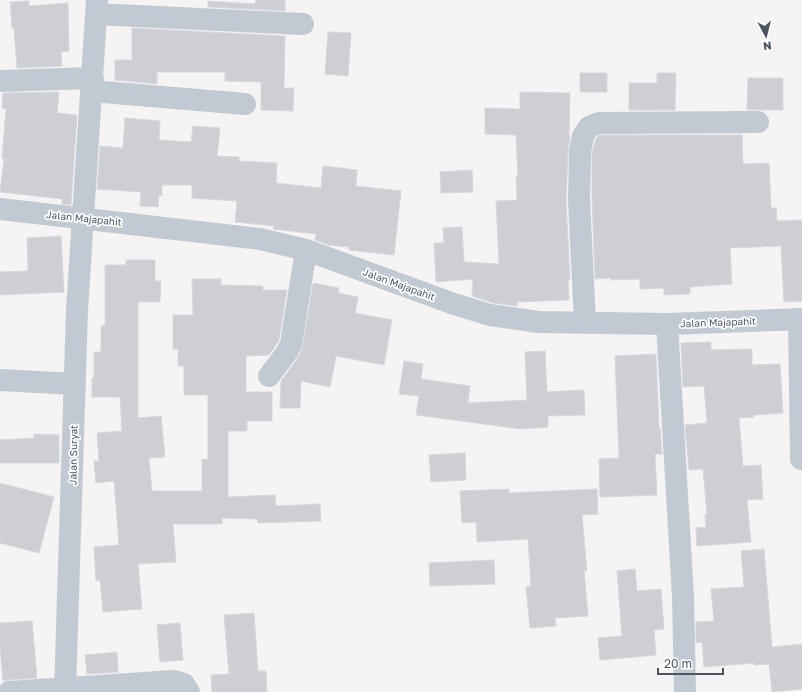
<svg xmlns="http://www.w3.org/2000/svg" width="802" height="692" font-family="'Golos Text',sans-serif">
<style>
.building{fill:#cdcfd5;stroke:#d7d9de}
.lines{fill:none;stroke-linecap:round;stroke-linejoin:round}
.minor{stroke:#c1cad2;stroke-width:22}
.labels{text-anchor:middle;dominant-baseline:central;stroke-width:3.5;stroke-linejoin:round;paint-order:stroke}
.street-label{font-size:10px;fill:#4a5661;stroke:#fff}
</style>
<rect width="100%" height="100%" fill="#f5f3f3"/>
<!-- building -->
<path class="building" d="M256,0H285V11L208,7V1L255,4Z
M29,1V6L68,3L69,51L61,52L62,66L17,68L14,28H12L10,2Z
M132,28L285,36L284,88H294L293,111L261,110V82L225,81V72H157V84L115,80V60H132Z
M328,32L351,33L348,76L325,74Z
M580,73H607V92H580Z
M657,73H676L675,110H629V83H657Z
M748,78H783V110H747Z
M59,92L57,113L77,115L71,205L62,204V199L0,192L4,159L2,158L6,109L2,108L3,93Z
M520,92L570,93L569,136H570L568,152L566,200L570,280H568L569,300L517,302V306L493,303L472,296L473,279L436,282L434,243H444L443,228L462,227L464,262L499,264L496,201L517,200L516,177H518L516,135L485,134V108L520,109Z
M125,118L160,121L159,140L191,142L193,126L220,128L217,156L239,157V161L277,163L276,183L321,188L323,166L357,170L356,186L401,191L394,255L349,250V247L328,245L315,240L316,234L273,229L274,226L235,222L237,201L192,198V185H162V196L159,195L158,207L140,206L141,192L97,189L100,146L123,148Z
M601,135H742L743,164L769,163L771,208H776L777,221L802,220V301L784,302L781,246L730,248L732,284L690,287V294L664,295V288L640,289V279L611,280V278L595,279L592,200V153L595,141L597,137Z
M472,170L473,192L441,193L440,172Z
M61,236L64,292L0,295V272L28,271L27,238Z
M126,260H155V281H161L160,302H138V418L161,416L165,457L149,458L152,491H202V459L208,460V395H184V366H178V349H173V315H193L192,279H221V285L263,286V290H287L279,340L276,345L269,355L246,356V392H272V421H247V431H228V497L275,495L276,506L320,504L321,521L258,523L257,519L222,518V524H173L176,562L138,564L142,609L103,612L100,580L96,581L94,547L119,545L114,481L96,483L94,461H99L97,433L122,431L120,397H92V378H94V352H101V326H105V265H126Z
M313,283L339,288L338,293L358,297L355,313L392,320L384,365L336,356L330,387L301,381L300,408H280L281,381L297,359L302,349Z
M711,342V350L752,349V365L780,364L783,413L754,415V417L739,418L743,466L761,465L763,499L747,500L751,542L697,546L696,528L706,527L705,515L707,514L703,469L689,470L685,425L707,423L704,386L683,387L681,343Z
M545,351L547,392L584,390L585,415L548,416V427L521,429L416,415L419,396L399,394L404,361L423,364L421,379L470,386L468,403L527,400L525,352Z
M656,354L659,427H660L662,454H655L657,495L600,497L599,459L619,458L615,356Z
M34,434L59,435V463H0V440L34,438Z
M465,453L466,480L431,482L429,455Z
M0,483L54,497L39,553L0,543Z
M509,489V493L597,489L598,514L582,515L587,571H584L588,616L555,618L556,626L530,628L526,587L531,586L528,539L477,542L476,522L462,523L460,491Z
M764,549L772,647L802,644V689L772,692L769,664L754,665V663L704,667L702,642L696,643V622L714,621L711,589L744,587L741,551Z
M494,560L495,584L430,586L429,563Z
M635,569L637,591L661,589L664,629L654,630L656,655L600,660L598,638L622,636L617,571Z
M254,613L258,671H266L267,692H212L211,675L229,674L224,615Z
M32,621L37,678L8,680L3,681L0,647V623Z
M180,623L183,660L160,662L157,625Z
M117,652L118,672L87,674L85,655Z"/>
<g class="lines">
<!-- minor -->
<path class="minor" d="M96,14L303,24
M0,81L93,78
M91,91L245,104
M0,209L260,239L306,250L454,304L490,315L538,322L667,324L802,319
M799,319L801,459
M585,322L579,200L580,152L583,136L589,127L599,123L758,122
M667,324L683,597L685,692
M269,376L287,352L291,344L306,250
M0,380L75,384
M9,692L174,681L184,684L189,692
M65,692L77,310L97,0"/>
</g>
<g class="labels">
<!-- street labels -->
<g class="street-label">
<text transform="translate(84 218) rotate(6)">Jalan Majapahit</text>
<text transform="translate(399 284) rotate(20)">Jalan Majapahit</text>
<text transform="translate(718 322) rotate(-2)">Jalan Majapahit</text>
<text transform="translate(73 455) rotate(-89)">Jalan Suryat</text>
</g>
</g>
<!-- north arrow -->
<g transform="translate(766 36) rotate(173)" stroke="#ffffff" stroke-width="3" paint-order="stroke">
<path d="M0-3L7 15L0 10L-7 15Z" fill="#4a5661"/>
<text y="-6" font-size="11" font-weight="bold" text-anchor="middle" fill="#4a5661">N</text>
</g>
<!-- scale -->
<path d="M658 668v6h65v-6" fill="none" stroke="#4a5661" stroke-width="2"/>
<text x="664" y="668" font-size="12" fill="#4a5661" stroke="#ffffff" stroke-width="3" paint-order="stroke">20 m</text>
</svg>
